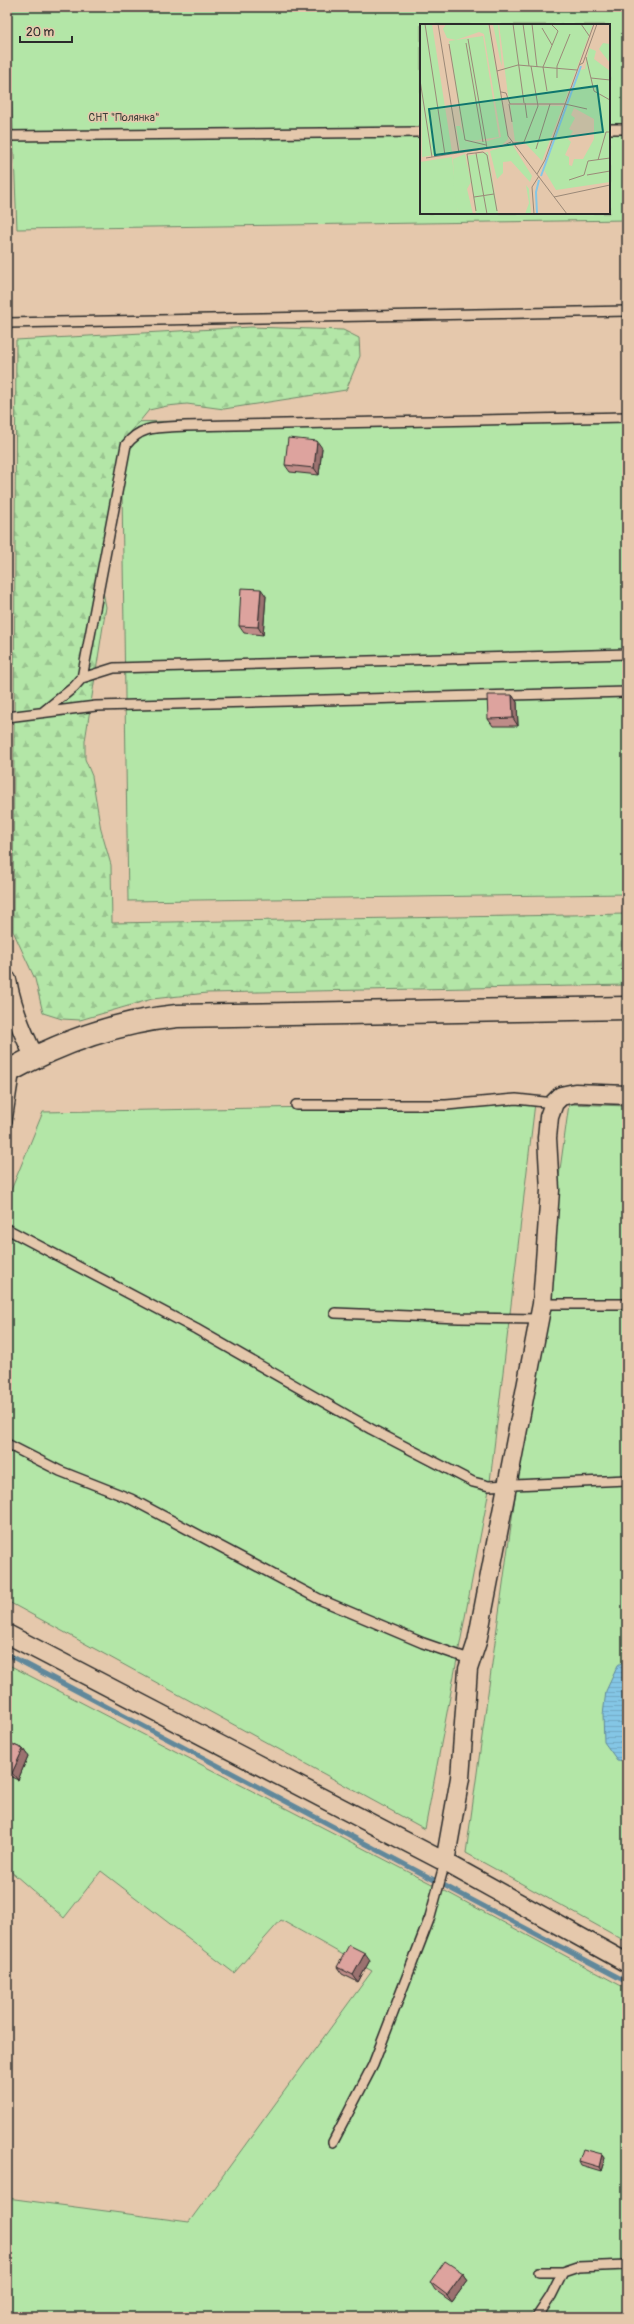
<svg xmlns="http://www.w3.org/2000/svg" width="634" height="2324" font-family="Pangolin,sans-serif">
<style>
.green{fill:#b3e6a7;stroke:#6f8869;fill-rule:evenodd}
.forest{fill:url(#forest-firs);stroke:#6f8869}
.water{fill:url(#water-rules);stroke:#60889b}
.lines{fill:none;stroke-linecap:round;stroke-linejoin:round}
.stream{stroke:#60889b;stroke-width:5}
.lane-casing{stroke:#2b2b2b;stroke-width:12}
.street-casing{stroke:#2b2b2b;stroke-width:21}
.secondary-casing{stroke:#2b2b2b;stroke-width:25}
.lane{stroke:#e5c8ac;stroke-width:9}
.street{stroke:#e5c8ac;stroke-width:18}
.secondary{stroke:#e5c8ac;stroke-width:22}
.wall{fill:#be8c88;stroke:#2b2b2b}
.shaded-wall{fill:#9b726f;stroke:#2b2b2b}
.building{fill:#dda39e;stroke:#2b2b2b}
.labels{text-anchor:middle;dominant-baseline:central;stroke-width:3;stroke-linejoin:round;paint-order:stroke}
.park-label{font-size:11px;fill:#393e37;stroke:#e5c8ac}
.inset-river{fill:none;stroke:#84c6e5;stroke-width:2}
.inset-road{fill:none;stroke:#9b8978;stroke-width:1}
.view{fill:#0f766e;fill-opacity:0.15;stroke:#0f766e;stroke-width:2}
.inset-edge{fill:none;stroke:#2b2b2b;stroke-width:2}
</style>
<defs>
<pattern id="forest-firs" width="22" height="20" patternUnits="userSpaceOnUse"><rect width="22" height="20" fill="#b3e6a7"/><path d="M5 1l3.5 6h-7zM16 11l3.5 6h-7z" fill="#9ac590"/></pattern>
<pattern id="water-rules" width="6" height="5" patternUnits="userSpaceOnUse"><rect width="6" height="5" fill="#84c6e5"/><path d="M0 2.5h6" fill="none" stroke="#72aac5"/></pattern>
</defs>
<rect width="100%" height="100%" fill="#e5c8ac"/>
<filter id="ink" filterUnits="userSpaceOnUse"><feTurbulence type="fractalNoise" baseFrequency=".025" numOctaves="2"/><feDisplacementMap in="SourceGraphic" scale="8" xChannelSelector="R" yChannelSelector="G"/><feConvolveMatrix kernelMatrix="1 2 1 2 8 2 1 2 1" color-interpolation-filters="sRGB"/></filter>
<g filter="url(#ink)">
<!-- green -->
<path class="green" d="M8,7H627V220L17,229ZM421,25H609V213H421Z
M627,414V894L128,901L121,422Z
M535,1103L489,1490L425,1829L7,1601V1200L43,1112Z
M569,1104L627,1106V1942L466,1853Z
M7,1664L432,1884L627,1989V2317H7V2198L189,2222L372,1971L281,1920L234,1973L101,1871L64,1918L7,1868Z"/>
<!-- forest -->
<path class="forest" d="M251,327L343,330L359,338L360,356L346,390L224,409L187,404L167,406L149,410L126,438L101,552L99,571L106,607L85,741V759L92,776L101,830L111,865L112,923L627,914V985L207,993L152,999L80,1020L62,1019L43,1013L35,979L13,931L16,340Z"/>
<!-- water -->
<path class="water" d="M627,1659V1761L617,1760L604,1742L603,1715L606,1691L618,1665Z"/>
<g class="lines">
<!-- stream -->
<path class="stream" d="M7,1654L627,1982"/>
<defs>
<path id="lane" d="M609,129H627
M7,136L421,132
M7,323L627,311
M82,678L114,668L627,654
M43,712L74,687L82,678L126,445C142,424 161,428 185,426L627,417
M7,717L96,706L627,692
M296,1105H446L516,1099L554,1103
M7,1121L15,1069
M7,1229L196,1329L371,1429L473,1482L489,1486L627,1480
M542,1304H627
M335,1313L459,1318L539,1319
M7,1444L60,1471L131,1499L319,1599L423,1643L472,1660
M333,2142L373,2065L430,1917L445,1862
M539,2272H563
M537,2317L551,2296L563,2272L578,2267L627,2265"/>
<path id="street" d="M7,980C12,1008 22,1032 35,1058
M7,1634L445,1862L627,1963
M445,1862L460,1778L468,1669L477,1642L542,1304L550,1190L547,1138L549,1117L554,1103L561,1096L575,1093L627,1095"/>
<path id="secondary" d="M7,1072C61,1042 116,1022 177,1016L627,1008"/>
</defs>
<!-- lane casing -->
<use href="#lane" class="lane-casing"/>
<!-- street casing -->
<use href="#street" class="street-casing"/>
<!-- secondary casing -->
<use href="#secondary" class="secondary-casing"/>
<!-- lane -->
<use href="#lane" class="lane"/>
<!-- street -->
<use href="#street" class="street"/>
<!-- secondary -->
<use href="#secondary" class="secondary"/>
</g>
<!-- wall -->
<path class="wall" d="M322,448L319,475L290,472L285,465Z
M266,596L263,635L244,633L239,626Z
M512,695L517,702L518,726H493L488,719Z
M7,1742L23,1749L28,1756L18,1780L7,1775Z
M370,1960L358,1982L342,1974L337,1967Z
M602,2154L605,2158L601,2171L581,2165L579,2161Z
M463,2273L468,2280L452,2302L435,2290L430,2282Z"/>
<!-- shaded-wall -->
<path class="shaded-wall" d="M317,441L322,448L319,475L314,468Z
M261,589L266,596L263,635L258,627Z
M512,695L517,702L518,726L513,718Z
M23,1749L28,1756L18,1780L12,1773Z
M365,1953L370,1960L358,1982L353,1975Z
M602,2154L605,2158L601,2171L599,2167Z
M463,2273L468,2280L452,2302L447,2295Z"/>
<!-- building -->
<path class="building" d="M288,438L317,441L314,468L285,465Z
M241,588L261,589L258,627L239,626Z
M487,695H512L513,718L488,719Z
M7,1742L23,1749L12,1773L7,1770Z
M349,1945L365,1953L353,1975L337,1967Z
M583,2149L602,2154L599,2167L579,2161Z
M445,2261L463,2273L447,2295L430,2282Z"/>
</g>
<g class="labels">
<!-- park labels -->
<g class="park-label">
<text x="124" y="117">СНТ "Полянка"</text>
</g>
</g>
<!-- overview -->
<g transform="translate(420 24)">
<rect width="190" height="190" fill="#e5c8ac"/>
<path d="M0,0H12L32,128L2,133ZM79,0H173L144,79H89ZM63,12L79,113L44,118L29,17ZM169,24L176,27L174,35L190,47V158L136,166L124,146L160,46L165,45ZM154,84L174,95V115L163,135H154L152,142L149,141V133L145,131L151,118L148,115L153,107L149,105L155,94L151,91ZM90,81L143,82L122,137L105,119L95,117ZM68,128L78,190H56L47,132ZM32,133L38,190H0V138Z" fill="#b3e6a7" fill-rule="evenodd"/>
<path d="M26,0H68L88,115L82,121L40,126L36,102H40L46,118L68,117L81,113L64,10L59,8L36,16L27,14L23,5ZM73,0H78L82,42L80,36ZM183,19L190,20V39L179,25ZM92,120L112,152L110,158L91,137L83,138V149L77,155L70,127ZM45,130L51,158L47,165L53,190H38L34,165L33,135ZM106,161L109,165L111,190H105L109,179Z" fill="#b3e6a7"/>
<path class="inset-river" d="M121,152L161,42M117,190L116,168L119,156"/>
<path class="inset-road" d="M5,0L25,131M18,0L39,129M69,0L88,112L147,190M93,0L104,79M103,0L109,42M112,0L117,43M161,0L170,13M122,4L132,21M48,15L67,124M46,19L63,118M29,20L45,116L66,121M166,33L174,67L190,76M159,41L163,39L177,0M77,47L98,41L157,46M137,54V42L150,10M171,54L190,56M0,56L12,133M127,67L123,43L138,7L131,0M81,68L86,69L90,80H145L167,85M105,79L107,94M89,80L92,98M92,119L104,118L118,82L111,42M116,125L130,80M56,129L67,190M47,130L63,128L67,131L77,187M47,130L56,187M6,134L82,122L91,118M178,136L186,108H190M117,150L125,136L174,0M167,151L190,147M149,156L164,151L168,137L190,134M54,173L74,170M134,173L190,161M114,190L112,163L119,152"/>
<path class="view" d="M177,62L183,108L15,131L9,85Z"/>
<rect width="190" height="190" class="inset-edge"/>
</g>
<!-- margin -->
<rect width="634" height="2324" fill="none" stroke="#e5c8ac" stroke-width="24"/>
<rect x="12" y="12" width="610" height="2300" fill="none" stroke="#2b2b2b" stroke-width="1.5" filter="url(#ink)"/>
<!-- scale -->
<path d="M20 36v6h52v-6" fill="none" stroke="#2b2b2b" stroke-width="2"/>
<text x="26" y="36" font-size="12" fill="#2b2b2b" stroke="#e5c8ac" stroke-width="3" paint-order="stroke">20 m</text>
</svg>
